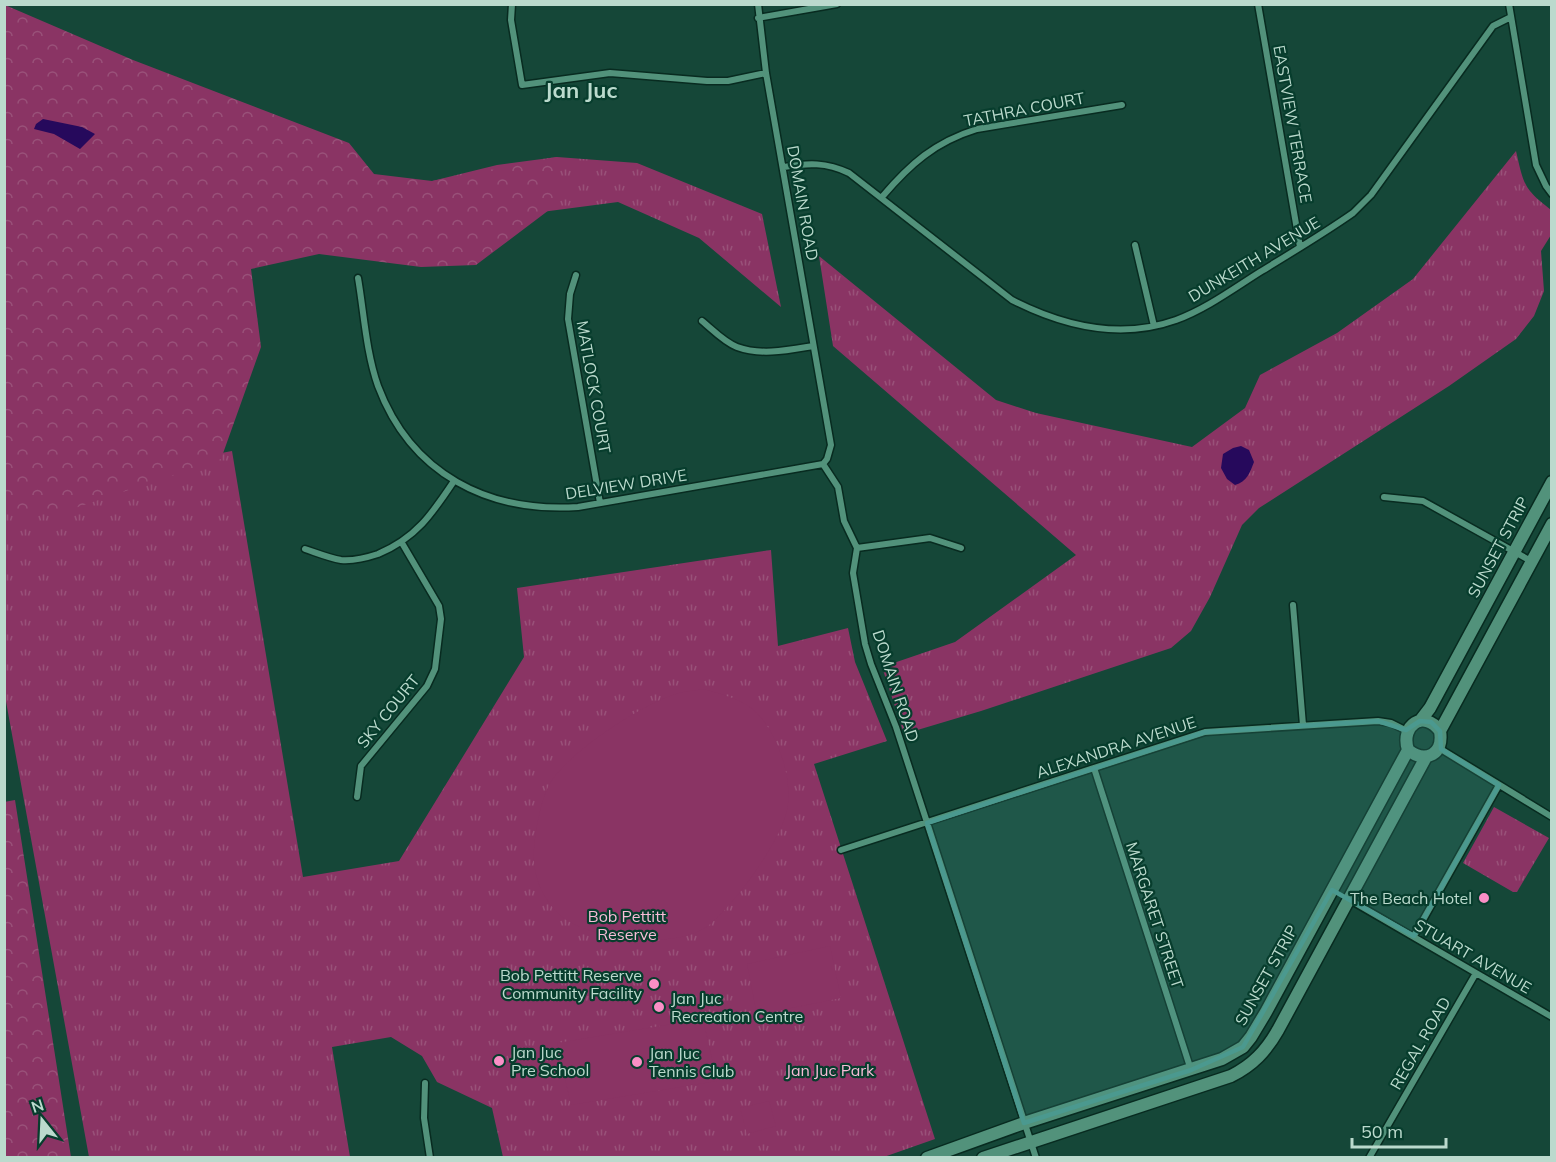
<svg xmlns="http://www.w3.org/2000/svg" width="1556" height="1162" font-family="Mulish,sans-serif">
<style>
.grass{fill:url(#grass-tufts)}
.forest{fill:url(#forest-crowns)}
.garden{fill:#8a3464}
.water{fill:#26095c}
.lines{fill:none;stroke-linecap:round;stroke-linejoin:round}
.street-casing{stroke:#082b20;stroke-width:9}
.secondary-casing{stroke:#082b20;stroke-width:15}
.street{stroke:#52927b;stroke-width:6}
.secondary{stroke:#52927b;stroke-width:12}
.marked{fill:#4b998f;fill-opacity:0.2;stroke:#4b998f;stroke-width:4.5;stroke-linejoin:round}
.poi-dot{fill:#fa8fc6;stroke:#073d2d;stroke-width:2}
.labels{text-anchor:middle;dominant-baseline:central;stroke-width:4.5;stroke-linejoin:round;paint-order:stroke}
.street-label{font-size:16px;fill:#bbdacd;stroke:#073d2d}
.poi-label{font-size:16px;fill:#bbdacd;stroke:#073d2d;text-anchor:start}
.park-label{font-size:16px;fill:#f8bcd8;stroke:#073d2d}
.district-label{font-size:22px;font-weight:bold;fill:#bbdacd;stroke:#073d2d}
</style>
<defs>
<pattern id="grass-tufts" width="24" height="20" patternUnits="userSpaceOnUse" patternTransform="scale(1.5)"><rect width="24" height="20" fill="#8a3464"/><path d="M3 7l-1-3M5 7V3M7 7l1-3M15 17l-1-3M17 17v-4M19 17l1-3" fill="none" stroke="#995179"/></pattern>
<pattern id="forest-crowns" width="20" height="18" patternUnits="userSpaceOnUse" patternTransform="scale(1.5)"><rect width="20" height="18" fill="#8a3464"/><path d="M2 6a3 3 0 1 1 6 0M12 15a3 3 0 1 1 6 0" fill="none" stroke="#995179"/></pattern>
</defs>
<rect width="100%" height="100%" fill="#154738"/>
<!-- grass -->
<path class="grass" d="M1516,151C1524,185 1523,188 1551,210V235L1541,251L1544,291L1534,316L1516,339L1449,386L1259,508L1242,525L1210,597L1191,631L1171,648L981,711L904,734L882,667L955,642L1076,555L833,346L819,256L996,400L1036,413L1192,447L1245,408L1260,375L1337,333L1413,279Z
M557,157L637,163L762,214L781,307L699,238L618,202L534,213L424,183L497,165Z
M232,451L303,877L399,861L524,657L517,588L771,550L778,646L848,628L855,662L887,741L814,764L935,1139L881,1158L503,1157L492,1108L437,1082L422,1056L391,1037L332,1047L350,1157H89L5,696L4,494Z
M1494,807L1549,838L1517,892H1513L1463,863Z"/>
<!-- forest -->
<path class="forest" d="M5,5L133,60L349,143L374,174L432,181L557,157V204L476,265L421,267L319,254L251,269L261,347L221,459L63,512L5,511Z
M15,800L71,1157H5L4,802Z"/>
<!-- garden -->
<path class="garden" d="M704,689C721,694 745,700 757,713C779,736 793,780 787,810C780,843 734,905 708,926C677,949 600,940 568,921C548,908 535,884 534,860C533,841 540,802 549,785C567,753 638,707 673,695C682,691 694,691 704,689Z
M830,946L841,998L757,1015L747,964Z
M703,1019L717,1081L571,1105L557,1043Z
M769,1101L776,1126L747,1134L740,1108Z"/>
<!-- water -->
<path class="water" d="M43,119L82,127L95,134L80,149L54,134L34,129L36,124Z
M1241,446L1249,450L1254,462C1250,472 1247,482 1235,485L1227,479L1221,468L1223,454L1233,448Z"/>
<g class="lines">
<defs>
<path id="street" d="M512,4L511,20L522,85L610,73L707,81H728L766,73
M758,4L766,73L831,445L827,459L823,464L838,487L844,521L857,548L853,573L865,644L871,664L896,727L1036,1158
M1258,4L1300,247
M1509,4L1536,165L1546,186L1552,194
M758,18L837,4
M784,167C808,163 826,162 849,173L1012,300C1063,326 1120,340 1176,320C1206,309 1233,289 1260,272C1291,253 1323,234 1353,213L1371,195L1493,26L1511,17
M882,197C910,164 935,142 977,129L1122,105
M1135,245L1154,326
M576,275L570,294L568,319L600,503
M358,278C364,313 366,352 378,386C411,474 488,513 578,507L823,464
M702,321C713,330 724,342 737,347C761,356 789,350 813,346
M1384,497L1423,501L1531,561
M857,548L930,538L961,548
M305,549C317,553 329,558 341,560C354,561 366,558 378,554C416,538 432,514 454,481
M1293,605L1303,725
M1439,748L1552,817
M1094,768L1191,1070
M357,797L361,766L427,686L435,669L441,619L439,606L402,543
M841,850L1205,732L1378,721L1391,723L1407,731
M1350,900L1552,1017
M1414,936L1499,785
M425,1083L424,1118L430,1158
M1369,1158L1476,973"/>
<path id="secondary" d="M1420,721L1430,708L1552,482
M1440,731C1424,709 1400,725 1408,750C1426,764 1444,754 1440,731L1552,524
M927,1158L1024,1123L1222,1059L1243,1047L1251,1037L1266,1012L1408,750
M983,1158L1231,1076C1253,1065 1266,1051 1278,1030L1426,757"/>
</defs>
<!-- street casing -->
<use href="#street" class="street-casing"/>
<!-- secondary casing -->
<use href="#secondary" class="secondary-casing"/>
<!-- street -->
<use href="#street" class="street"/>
<!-- secondary -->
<use href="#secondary" class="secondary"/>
</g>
<!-- marked area -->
<path class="marked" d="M1378,721L1406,730L1420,721L1431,722L1440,731L1441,749L1499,785L1414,936L1332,890L1243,1047L1191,1070L1024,1123L927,823L1205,732Z"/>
<!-- markers -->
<g class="poi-dot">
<circle cx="1484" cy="898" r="6"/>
<circle cx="654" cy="984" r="6"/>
<circle cx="659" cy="1007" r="6"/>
<circle cx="499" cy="1061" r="6"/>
<circle cx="637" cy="1062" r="6"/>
</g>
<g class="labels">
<!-- street labels -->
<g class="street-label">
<text transform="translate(1024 109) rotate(-11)">TATHRA COURT</text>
<text transform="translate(1293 124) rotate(80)">EASTVIEW TERRACE</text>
<text transform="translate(803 203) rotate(80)">DOMAIN ROAD</text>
<text transform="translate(1254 259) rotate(-31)">DUNKEITH AVENUE</text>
<text transform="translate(594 387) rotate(80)">MATLOCK COURT</text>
<text transform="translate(626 484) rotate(-9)">DELVIEW DRIVE</text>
<text transform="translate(1498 547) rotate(-62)">SUNSET STRIP</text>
<text transform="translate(896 686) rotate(72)">DOMAIN ROAD</text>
<text transform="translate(388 711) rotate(-51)">SKY COURT</text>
<text transform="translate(1116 747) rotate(-18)">ALEXANDRA AVENUE</text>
<text transform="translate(1155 915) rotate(72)">MARGARET STREET</text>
<text transform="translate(1473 956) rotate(30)">STUART AVENUE</text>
<text transform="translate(1266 975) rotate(-61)">SUNSET STRIP</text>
<text transform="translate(1420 1043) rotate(-60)">REGAL ROAD</text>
</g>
<!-- poi labels -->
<g class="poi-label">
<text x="1472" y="898" text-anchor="end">The Beach Hotel</text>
<text x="642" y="975" text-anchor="end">Bob Pettitt Reserve<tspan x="642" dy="18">Community Facility</tspan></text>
<text x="671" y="998">Jan Juc<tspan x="671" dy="18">Recreation Centre</tspan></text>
<text x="511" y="1052">Jan Juc<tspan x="511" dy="18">Pre School</tspan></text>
<text x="649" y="1053">Jan Juc<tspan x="649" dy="18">Tennis Club</tspan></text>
</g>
<!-- park labels -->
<g class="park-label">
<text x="627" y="916">Bob Pettitt<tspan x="627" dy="18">Reserve</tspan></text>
<text x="830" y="1070">Jan Juc Park</text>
</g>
<!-- district labels -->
<g class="district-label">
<text x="581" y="90">Jan Juc</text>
</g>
</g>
<!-- border -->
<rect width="1556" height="1162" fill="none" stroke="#bbdacd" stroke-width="12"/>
<!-- north arrow -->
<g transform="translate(42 1120) rotate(342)" stroke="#073d2d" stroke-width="4.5" paint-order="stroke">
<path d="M0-4.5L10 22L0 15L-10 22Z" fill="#bbdacd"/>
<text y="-9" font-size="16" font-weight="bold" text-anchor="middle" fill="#bbdacd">N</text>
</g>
<!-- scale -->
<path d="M1352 1138v9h94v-9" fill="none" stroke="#bbdacd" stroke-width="3"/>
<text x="1361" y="1138" font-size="18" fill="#bbdacd" stroke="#073d2d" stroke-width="4.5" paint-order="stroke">50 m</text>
</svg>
